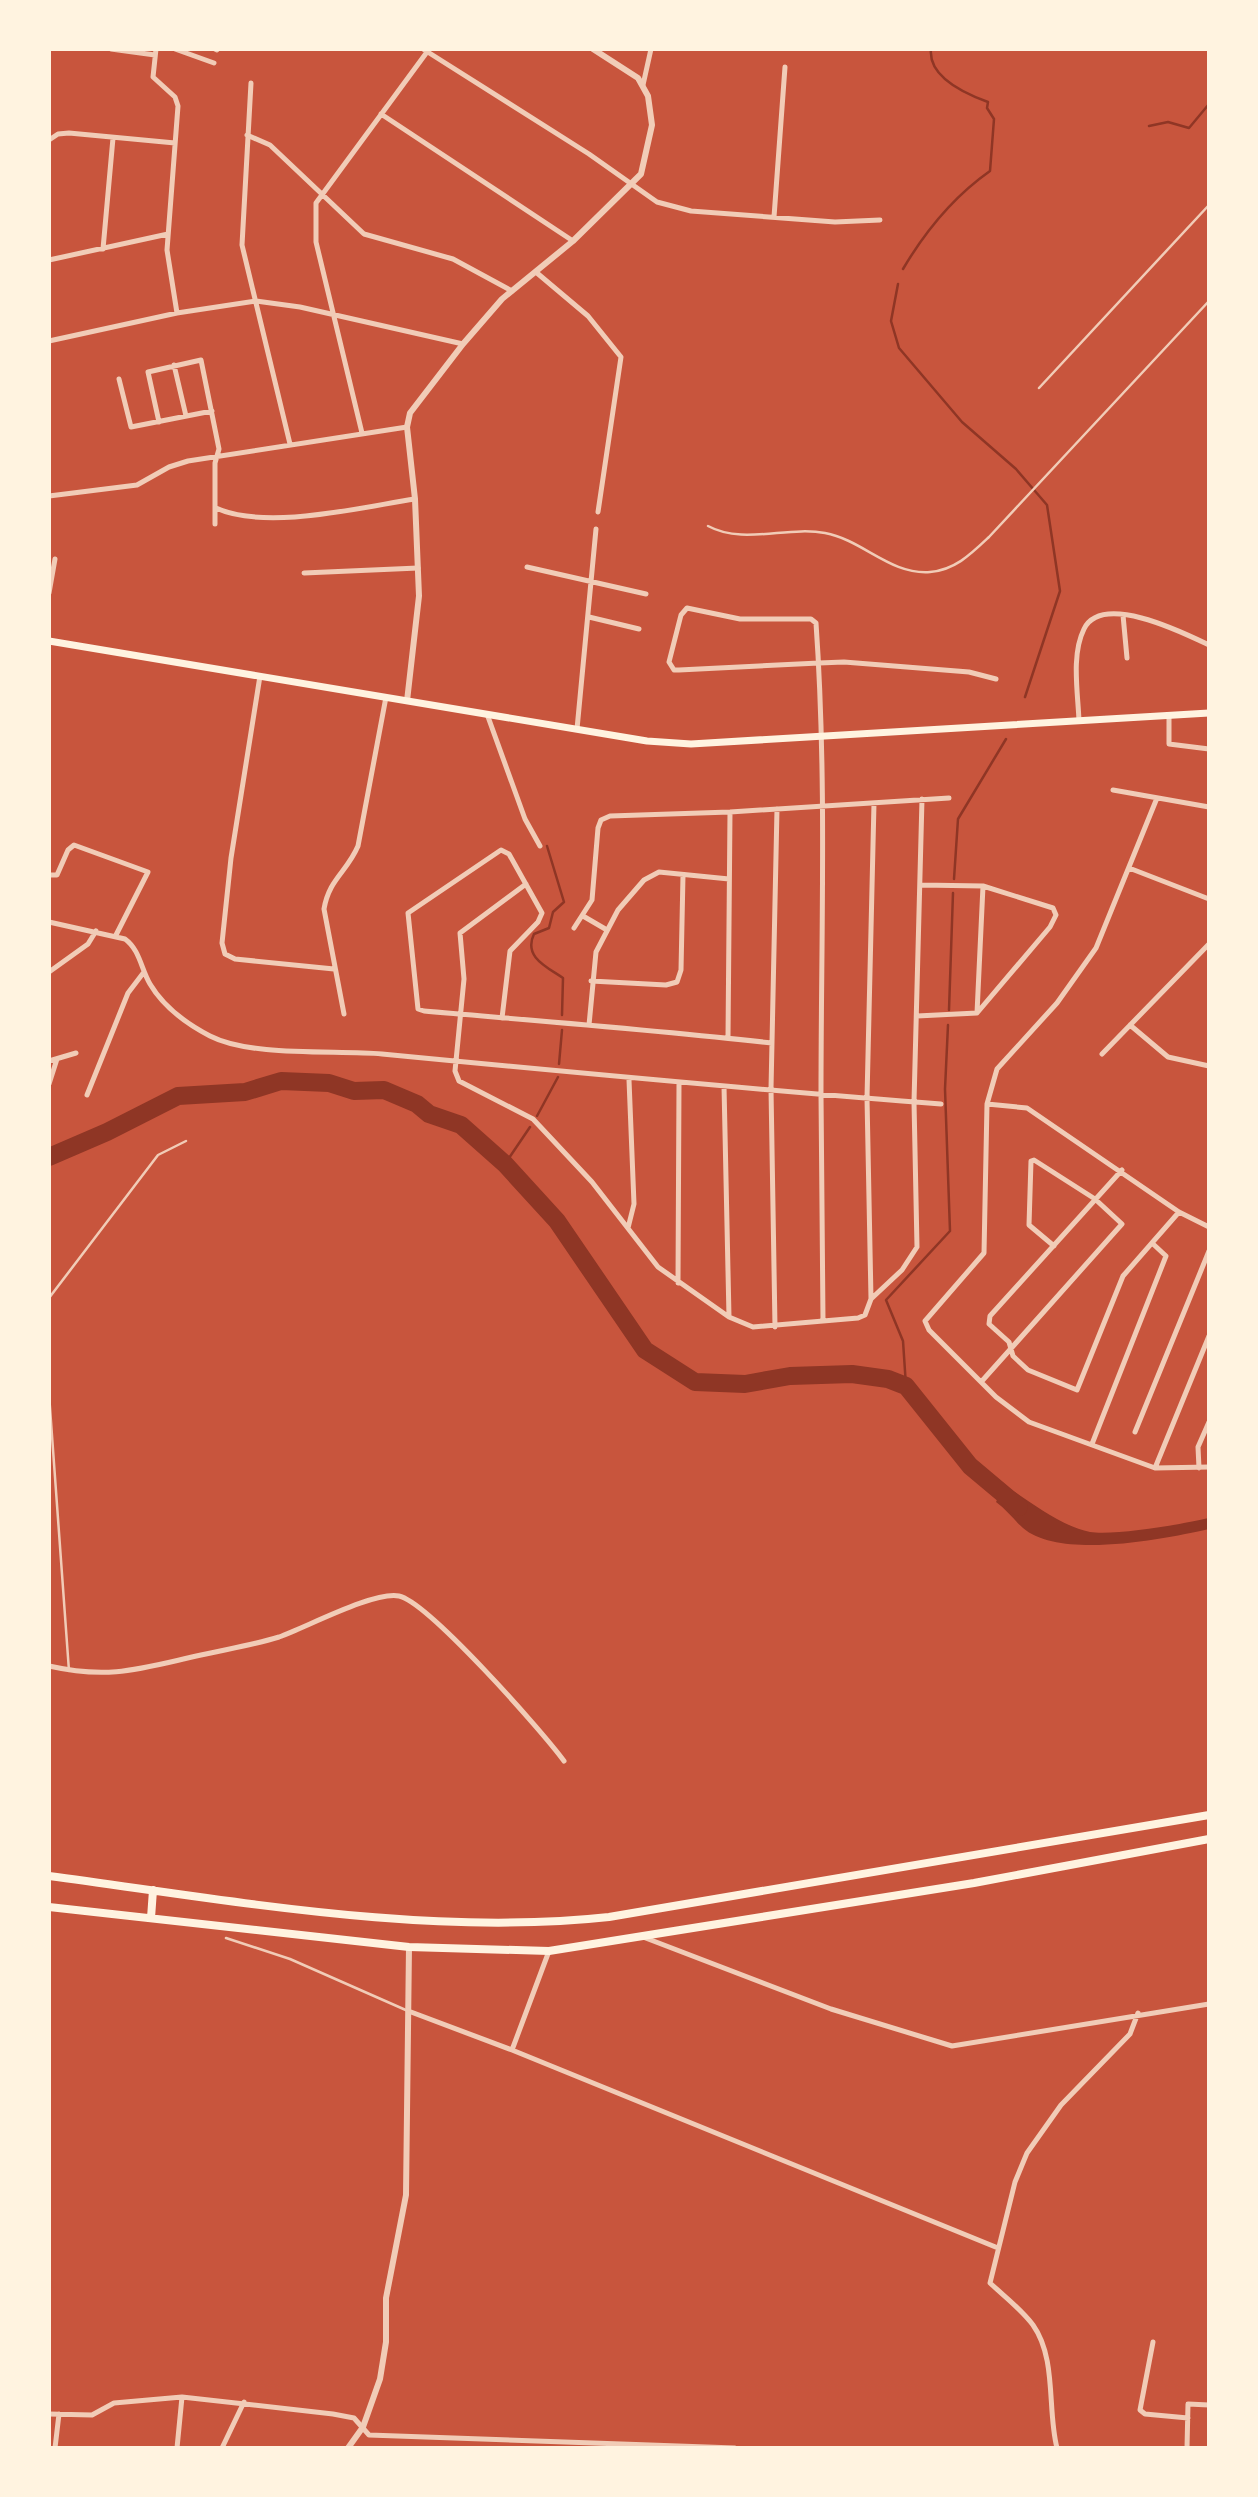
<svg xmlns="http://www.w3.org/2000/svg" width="1258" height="2497" font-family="'Exo 2',sans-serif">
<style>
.water{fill:#8f3625}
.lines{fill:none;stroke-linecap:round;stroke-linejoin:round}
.stream{stroke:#8f3625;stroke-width:2.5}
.river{stroke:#8f3625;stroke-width:18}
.service{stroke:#f1ccb7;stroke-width:2.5}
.minor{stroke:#f1ccb7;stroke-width:5}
.tertiary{stroke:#f1ccb7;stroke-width:6}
.secondary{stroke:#fff3e0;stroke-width:7}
.primary{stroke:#fff3e0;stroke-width:8}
</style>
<rect width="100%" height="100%" fill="#c8553d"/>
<!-- water -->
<path class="water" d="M1004,1485C1030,1501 1060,1526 1090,1532C1114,1536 1183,1524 1209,1518V1529C1164,1539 1060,1560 1023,1528C1014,1520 1007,1510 996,1502Z"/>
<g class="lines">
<!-- stream -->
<path class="stream" d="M1149,126L1168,122L1189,128L1209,104
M903,269C926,230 953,197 990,171L994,119L987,108L988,102C966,94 928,77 931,49
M898,284L891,321L899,348L962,422L1016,469L1047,505L1060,591L1025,697
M547,846L564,902L553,912L549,928L534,934C523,957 547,967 563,978L562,1015
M954,879L958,819L1006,739
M949,1010L953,893
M559,1064L562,1030
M537,1116L558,1077
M505,1164L530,1127
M906,1386L903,1341L886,1300L950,1231L945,1089L948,1025"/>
<!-- river -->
<path class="river" d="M49,1157L107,1132L178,1096L245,1092L281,1081L329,1083L354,1091L384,1090L417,1104L429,1114L461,1125L505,1164L557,1221L645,1350L695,1382L745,1384L790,1376L852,1374L888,1379L906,1386L970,1466L1019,1507"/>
<!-- service -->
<path class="service" d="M1039,388L1209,205
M708,526C743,545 787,526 825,533C863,540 890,575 930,572C955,570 971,554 989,537L1209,301
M49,1298L158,1155L186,1141
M49,1394L69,1671
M226,1938L290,1959L408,2011"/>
<!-- minor -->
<path class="minor" d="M111,49L155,55
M156,49L153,77L175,97L178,106L167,250L177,313
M175,49L214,63
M215,49L217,50
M423,49L589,154L657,202L691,211L835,222L880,220
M251,83L242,245L290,444
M643,85L651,49
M381,114L573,241
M247,135L270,145L364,234L453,259L512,291
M49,140L58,134L69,133L175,143
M774,217L785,67
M103,249L113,138
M49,260L168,234
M537,273L588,316L621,357L598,512
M49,341L177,313L256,301L300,307L463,344
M174,365L186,416
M119,379L131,427L212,411
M159,422L148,372L201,360L219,449L215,463V524
M362,433L316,242V203L427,52
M49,496L137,485L169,467L188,461L407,427
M216,508C266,531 362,507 415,499
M527,567L646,594
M304,573L418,568
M49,593L55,559
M1123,615L1127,658
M589,617L639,629
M260,676L231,858L222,943L225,954L235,959L334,969
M487,714L525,819L540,846
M1169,716V744L1209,749
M1079,721C1078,693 1071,655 1084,629C1102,592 1184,633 1209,645
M577,729L596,529
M1113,790L1209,807
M1157,798L1096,948L1057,1003L997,1069L987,1104L984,1253L925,1321L929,1330L996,1397L1029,1422L1155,1468L1209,1467
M1129,868L1209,899
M49,875H57L68,850L74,845L148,872L116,935
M526,884L460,933L464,979L455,1071L459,1081L533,1119L592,1182L658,1267L729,1317L753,1327L858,1318L865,1315L871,1299L902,1270L917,1247L914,1102L922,799
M583,916L607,930
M49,922L125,939C140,950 141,969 150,984C163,1006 187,1024 210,1036C251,1057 334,1050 382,1054C568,1072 754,1090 941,1104
M574,928L592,900L598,828L601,820L610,816L730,812L949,798
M49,972L88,944L96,931
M591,981L666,985L677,982L681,970L683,875
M977,1013L983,886
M344,1014L324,909C329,879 347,872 358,846L386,697
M917,1016L977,1013L1050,927L1056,915L1053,908L983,886L921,885
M502,1018L510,951L538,922L542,913L509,854L501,850L408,913L418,1009L424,1011C540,1021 656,1030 772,1043
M589,1025L596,952L618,910L644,880L659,872L729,879
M1130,1025L1168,1057L1209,1066
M728,1038L730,812
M1102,1054L1209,944
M49,1061L76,1053
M49,1084L57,1059
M724,1086L729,1317
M87,1095L128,993L144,972
M987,1104L1027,1108L1179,1212L1209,1227
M1122,1170L990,1316L989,1324L1009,1342L1013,1356L1028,1370L1077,1390L1123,1276L1179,1212
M628,1228L634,1204L629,1080
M678,1283L679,1084
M871,1299L867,1098L874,803
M823,1321C822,1245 821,1169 821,1094C821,936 827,780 816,623L811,619H740L687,608L681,615L669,662L674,670H679L819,663L844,662L969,672L996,679
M775,1327L771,1089L777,809
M982,1381L1122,1224L1095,1199L1034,1160L1031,1161L1029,1225L1054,1246
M1135,1432L1209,1251
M1092,1444L1166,1256L1152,1243
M1155,1468L1209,1336
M1199,1468L1198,1447L1209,1422
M49,1666C111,1680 142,1668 201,1655C227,1649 254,1645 279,1637C307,1627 374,1591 399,1596C428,1602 543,1732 564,1761
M643,1937L831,2009L952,2046L1209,2004
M411,2012L512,2050L998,2248
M512,2050L549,1951
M1153,2342L1140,2410L1145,2414L1188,2418
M49,2414L92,2415L114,2403L182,2397L333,2414L354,2418L369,2435L735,2448
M55,2448L59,2414
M177,2448L182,2397
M222,2448L244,2402
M1057,2448C1047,2410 1057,2359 1033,2325C1021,2309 1004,2296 990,2283L1015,2182L1027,2153L1061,2105L1130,2034L1138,2013
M1187,2448L1188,2404L1209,2405"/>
<!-- tertiary -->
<path class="tertiary" d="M407,701L419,596L415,499L407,427L410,413L463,344L502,299L573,241L641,174L652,125L648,96L638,78L593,49
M348,2448L363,2427L380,2379L386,2342V2298L406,2195L409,1947"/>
<!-- secondary -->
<path class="secondary" d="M49,641L647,741L691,744L1209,713"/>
<!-- primary -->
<path class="primary" d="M49,1876C230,1900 427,1937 609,1917L1209,1815
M49,1907L409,1947L549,1951L974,1883L1209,1839
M151,1918L153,1890"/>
</g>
<!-- border -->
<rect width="1258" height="2497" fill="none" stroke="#fff3e0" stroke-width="102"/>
</svg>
